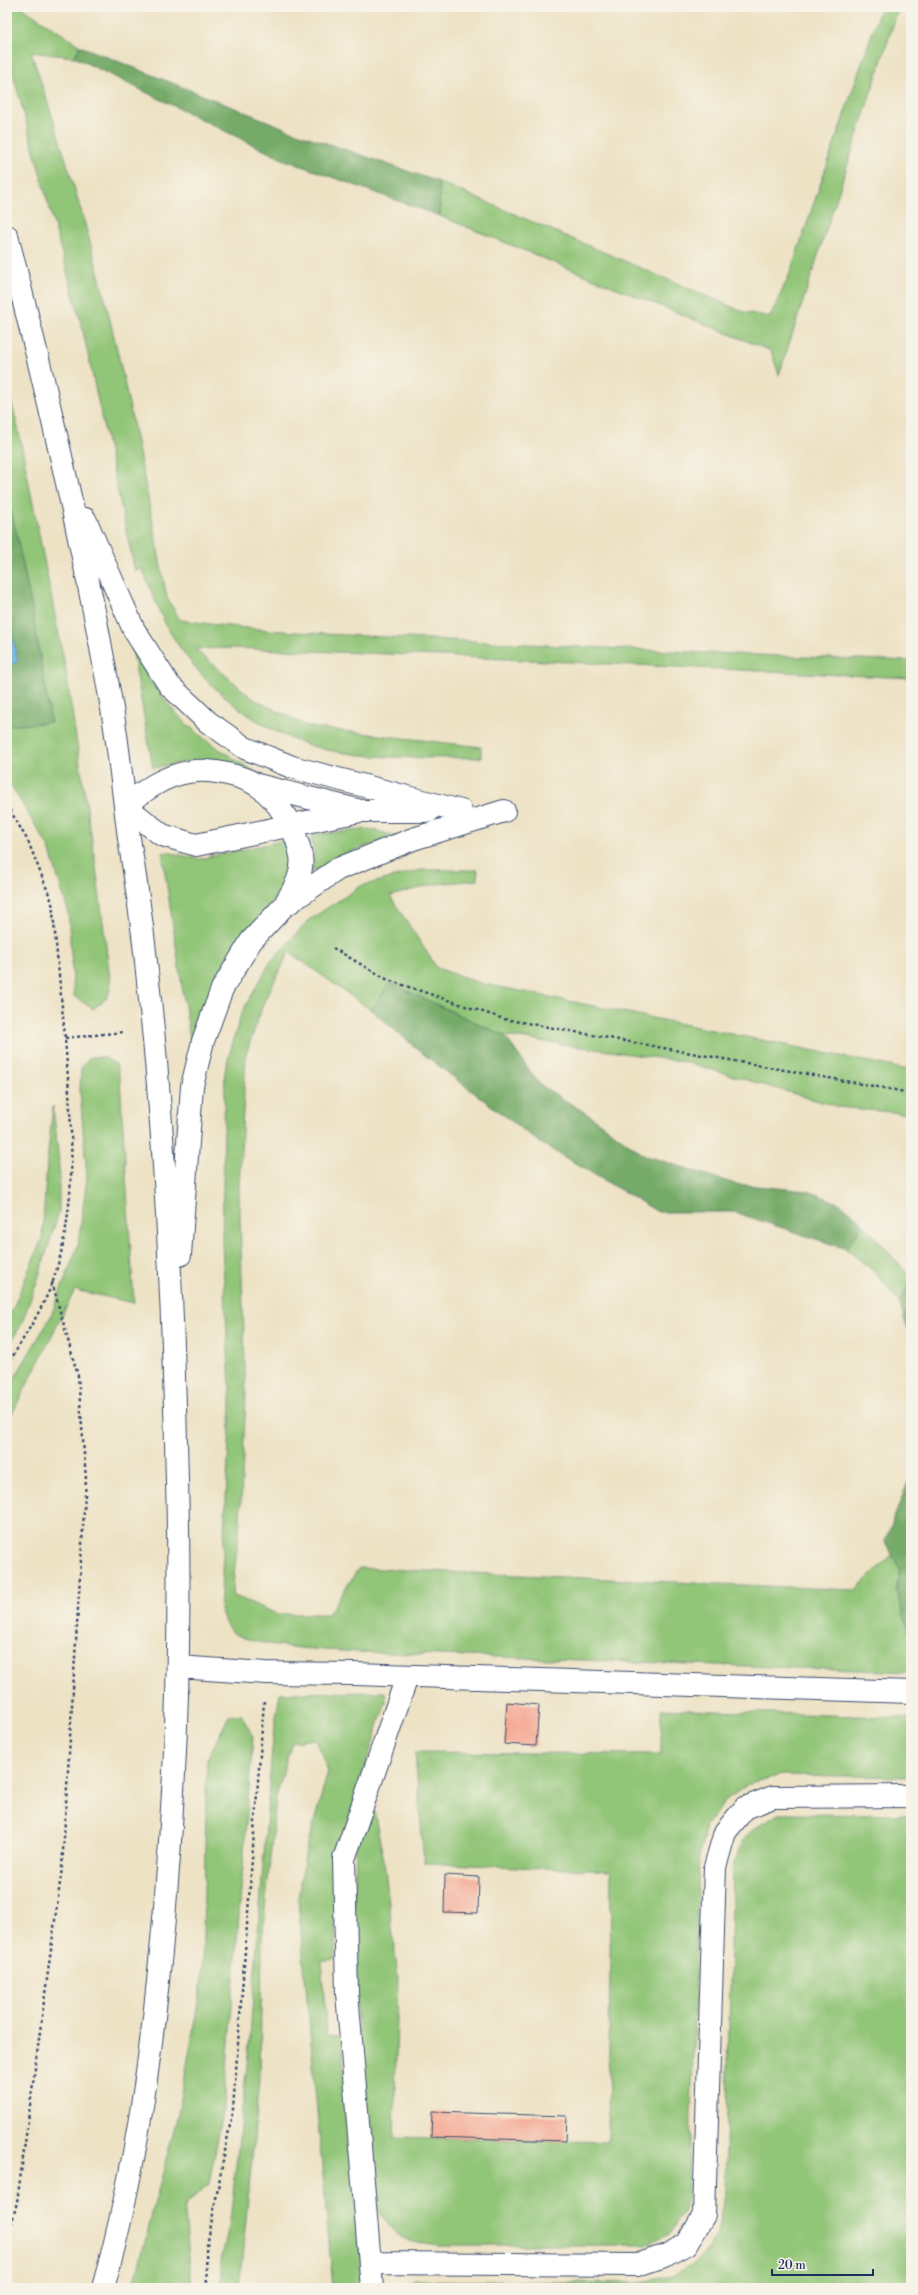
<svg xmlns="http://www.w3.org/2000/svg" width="918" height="2295" font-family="'Libre Bodoni',serif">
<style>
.green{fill:#91c577;stroke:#567a6a}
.forest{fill:#74aa68;stroke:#486c63}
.water{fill:#66b0de;stroke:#40709e}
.building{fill:#f4a18b}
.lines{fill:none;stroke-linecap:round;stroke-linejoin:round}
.minor-casing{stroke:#3a4a6d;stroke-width:24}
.path{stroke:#3a4a6d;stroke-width:2.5;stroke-dasharray:3 3;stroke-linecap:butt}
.minor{stroke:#fff;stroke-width:22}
</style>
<rect width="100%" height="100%" fill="#f7f3e8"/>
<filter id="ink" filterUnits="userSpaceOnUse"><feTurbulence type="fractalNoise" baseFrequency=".025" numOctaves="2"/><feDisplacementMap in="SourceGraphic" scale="8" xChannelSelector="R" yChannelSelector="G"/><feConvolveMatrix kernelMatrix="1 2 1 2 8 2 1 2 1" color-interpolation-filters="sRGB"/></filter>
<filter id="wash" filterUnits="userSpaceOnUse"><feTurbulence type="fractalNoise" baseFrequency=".012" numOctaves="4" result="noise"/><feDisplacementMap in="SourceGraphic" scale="16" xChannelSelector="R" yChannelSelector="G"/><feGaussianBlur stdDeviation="0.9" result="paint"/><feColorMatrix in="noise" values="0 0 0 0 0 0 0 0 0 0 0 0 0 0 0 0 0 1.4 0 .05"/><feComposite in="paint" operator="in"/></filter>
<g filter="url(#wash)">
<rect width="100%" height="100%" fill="#ede2c4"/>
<!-- green -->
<path class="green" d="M7,7H21L80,46L74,57L31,52C60,139 88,227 109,316C132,409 149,504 167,598L180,620C275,634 373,636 470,641C617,649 764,656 911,661V678L440,656L232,648L195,649L252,698L309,727L481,747V758C434,757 385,760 339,752C269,742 199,687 166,625C157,607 150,587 142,569L135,571L82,327L7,52Z
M881,7H899L779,375L771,351L440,216L439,182L744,312L770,317L790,273Z
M7,384L17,423L65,666L96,867L111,986L107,998L93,1009L74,996L68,911L49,848L7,779V726L51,722L32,609L12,513H7Z
M132,648C145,671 158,693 175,712C198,738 230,756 259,774L221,761H191L153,768Z
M368,829L397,836L350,852L312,872L314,853L311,835Z
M286,840L290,859L285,886L260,919L191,1046L162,853L167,852L199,859Z
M421,870H478L477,880L435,884L390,896L437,968L480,983L904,1069L911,1065V1114L839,1107L686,1062L505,1036L390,983L371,1010L289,952L264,1002L246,1054L239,1188L246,1395L240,1521L232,1595L278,1614H328L359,1568L855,1590L892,1555L900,1569L896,1592L911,1637V1672L358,1652C332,1650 244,1648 229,1629C225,1624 223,1615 220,1610L231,1405L222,1244L225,1070L241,1014L271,961L309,920L361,886Z
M90,1057H104L116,1064L120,1080L134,1303L75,1290L7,1424V1391L51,1316L78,1245L87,1178L80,1092L81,1068Z
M53,1106L59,1162V1212L38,1279L20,1327L7,1349V1323L42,1238L47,1161Z
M863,1223L911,1278V1282L899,1302L876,1273L846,1249Z
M385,1692L386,1701L336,1859L335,1959L321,1961L327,2035L342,2036L363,2288H333L298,1899L305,1855L328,1771L316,1739L292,1742L276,1797L262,1941L260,2080L239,2288H221V2261L230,2221L250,2036L273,1736L280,1693Z
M661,1709L911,1718V1777L783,1775L753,1782L728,1798L706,1826L699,1855L689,2179L684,2211L670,2233L645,2245H439C399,2240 396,2239 375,2204L357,2024L353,1927L356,1848L372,1801L384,1861L398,1978L394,2137L608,2142L611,1871L424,1863L415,1752L661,1754Z
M241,1714L253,1737L224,2107L209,2184L184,2204L192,2288H133L179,2110L202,1980L207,1759L229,1716Z
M779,1814L911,1815V2288H402L414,2280L635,2283L673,2276L702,2257L717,2234L725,2190L733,1866C743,1835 750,1828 779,1814Z"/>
<!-- forest -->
<path class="forest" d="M80,46L297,133L439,182L440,216L282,159L74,57Z
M12,512L32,609L51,722L7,726V667L18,661L7,611V513Z
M390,983L505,1036L539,1084L592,1117L644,1155L735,1184L808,1191L841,1204L863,1223L846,1249L734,1212H658L539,1142L427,1057L371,1010Z
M911,1282V1340L899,1302Z
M911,1474V1637L896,1592L900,1569L885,1541Z"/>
<!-- water -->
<path class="water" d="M7,611L18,661L7,667Z"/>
<g id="blocks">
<!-- building -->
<path class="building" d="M507,1702L539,1705L536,1746L504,1744Z
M445,1875L479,1877L478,1913L444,1912Z
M432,2112L567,2116L566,2141L431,2137Z"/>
</g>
</g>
<g filter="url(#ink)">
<use href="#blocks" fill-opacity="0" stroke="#3a4a6d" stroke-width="1"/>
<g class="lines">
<defs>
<path id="minor" d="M7,236C47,390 84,546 111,703C119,748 123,793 129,838C136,882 143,927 147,972C166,1141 173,1311 177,1481C181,1627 177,1773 164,1919C153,2044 137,2167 103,2288
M85,519L134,630L169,685L208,722L245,748L292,767L461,811
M257,785L357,810
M125,806L162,835L196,845L360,811H429
M125,806C145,790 163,776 189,772C207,768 241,775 257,785C278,799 297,831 301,856C304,874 293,890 285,904
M180,1255L192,1086L203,1041L222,989L251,941L283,907L338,869L413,839L504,811
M178,1667L266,1673L355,1674L911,1692
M370,2263L637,2265L667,2255L687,2244L704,2215L715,1867L725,1832L745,1808L773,1797L911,1796
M372,2288L347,1993L344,1859L407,1677"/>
</defs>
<!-- minor casing -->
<use href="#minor" class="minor-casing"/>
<!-- path -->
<path class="path" d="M7,805L28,841L52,902L65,1038
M333,948L388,980L504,1019L911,1093
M7,1366C22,1340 43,1309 53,1281C80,1199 71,1121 65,1038L124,1032
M7,2242L17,2202L62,1868L86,1479L78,1376L52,1282
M207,2288L206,2251L233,2109L264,1702"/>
<!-- minor -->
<use href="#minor" class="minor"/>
</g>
</g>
<!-- margin -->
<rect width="918" height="2295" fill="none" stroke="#f7f3e8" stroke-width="24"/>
<!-- scale -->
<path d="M772 2269v6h101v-6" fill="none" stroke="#1b2f5e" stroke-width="2"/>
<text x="778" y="2269" font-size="12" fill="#1b2f5e" stroke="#f7f3e8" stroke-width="3" paint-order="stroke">20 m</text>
</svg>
